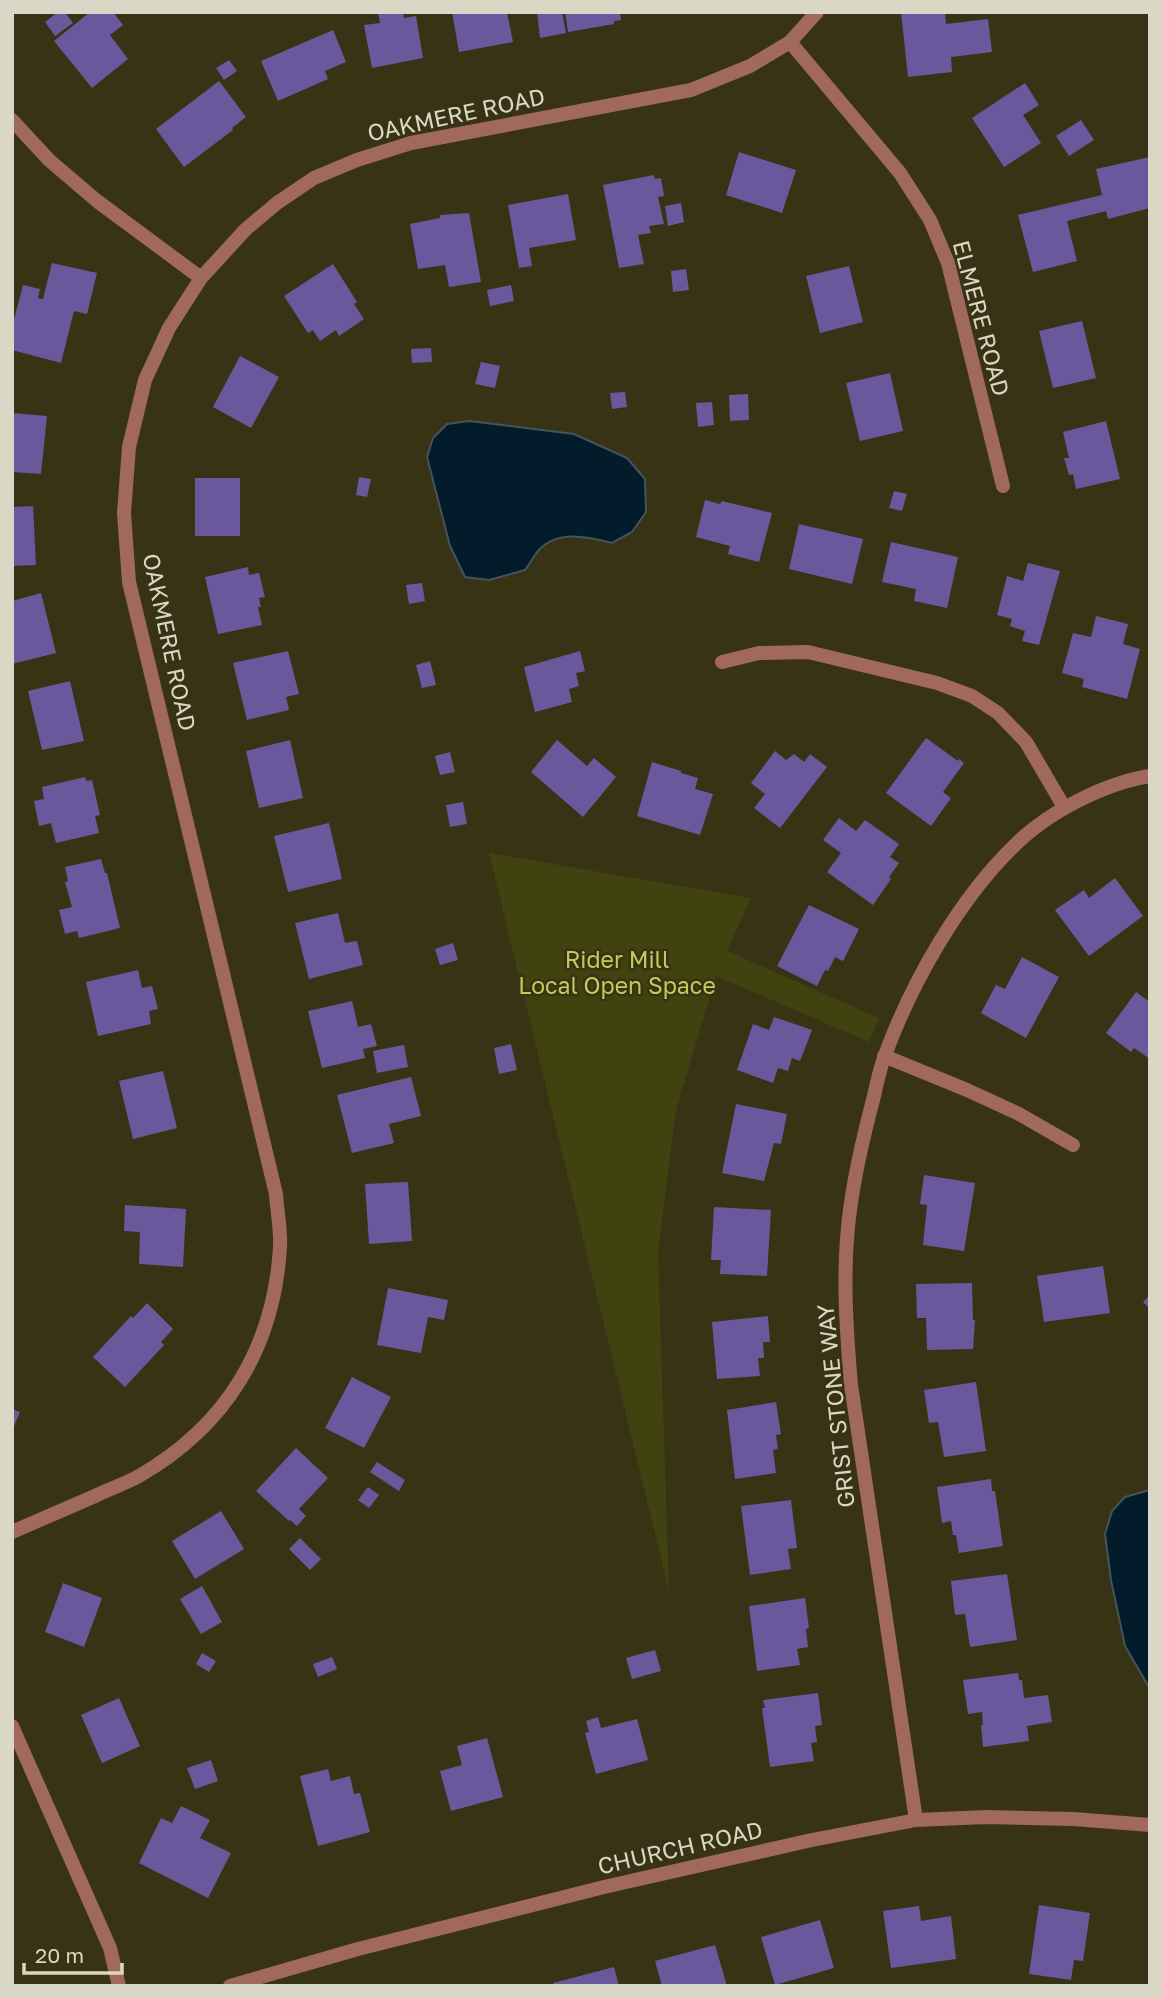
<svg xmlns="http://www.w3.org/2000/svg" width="1162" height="1998" font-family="'Golos Text',sans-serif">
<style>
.green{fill:#404210}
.water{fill:#031c2b;stroke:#44545a;stroke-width:2}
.building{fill:#6a589c}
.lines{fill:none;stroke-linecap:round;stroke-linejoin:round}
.minor{stroke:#a0695b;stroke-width:14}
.labels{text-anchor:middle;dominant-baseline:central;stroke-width:5;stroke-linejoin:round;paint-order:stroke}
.street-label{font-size:23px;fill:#dad7c6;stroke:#383315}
.park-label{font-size:23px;fill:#c5cb59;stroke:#383315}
</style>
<rect width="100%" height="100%" fill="#383315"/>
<!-- green -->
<path class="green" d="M489,853L751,898L727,951L879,1018L869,1042L716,976L676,1110L658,1252L669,1591Z"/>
<!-- water -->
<path class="water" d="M469,421L574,434L627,458L645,479L646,512L632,532L612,543C588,537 557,529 538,551C533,557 530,564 525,570L489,580L465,577L450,546L427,457L433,438L447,424Z
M1150,1490V1689L1125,1646L1111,1580L1105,1534L1112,1511L1125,1497Z"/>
<!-- building -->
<path class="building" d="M58,12H65L73,23L55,36L45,22Z
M90,12H113L123,25L110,35L128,59L92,88L54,41Z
M378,12H403L404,18L416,16L423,58L372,68L364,25L380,23Z
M452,12H507L513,42L459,52Z
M537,12H562L566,33L540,38Z
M565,12H620L621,20L614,21V24L568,32Z
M901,12H945L946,24L988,19L992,52L951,57L952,72L908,77Z
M333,30L346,62L325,71L328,79L278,101L261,61Z
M229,60L237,71L224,80L216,68Z
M219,81L246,117L232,128L233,130L184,167L156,129Z
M1025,83L1039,105L1023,115L1041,143L1004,167L972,118Z
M1081,120L1094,140L1069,156L1056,136Z
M739,152L796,170L782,213L726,195Z
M1150,157V208L1108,219L1106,211L1067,221L1077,261L1033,272L1018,215L1102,195L1096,169Z
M654,175L655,179L661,178L664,196L658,197L664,224L649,226L651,233L638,235L644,264L619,268L603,185Z
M568,194L576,240L529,248L532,266L519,268L508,205Z
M681,203L684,222L668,226L665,206Z
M469,213L481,282L449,287L445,265L418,269L410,224L440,218V215Z
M52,263L97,273L87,314L74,311L61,363L12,350V327L23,285L40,289L38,298L43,299Z
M333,264L357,302L354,304L364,319L339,336L336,330L320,341L313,330L308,333L284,296Z
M849,266L863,322L820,333L806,276Z
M686,269L689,290L673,292L671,271Z
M511,285L514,301L490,306L487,290Z
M1082,321L1096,378L1053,388L1039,331Z
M431,348L432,362L412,363L411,349Z
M240,356L279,377L251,428L213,407Z
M481,362L500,366L495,388L475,384Z
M890,373L903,431L860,441L846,383Z
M625,392L627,407L612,409L610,393Z
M748,394L749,420L730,421L729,395Z
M712,402L714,425L698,427L696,403Z
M12,413L47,416L41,474L12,472Z
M1106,421L1120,479L1076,489L1073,474L1069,475L1064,458H1069L1063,432Z
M359,477L371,479L367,497L356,495Z
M195,478H240V536H195Z
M894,491L907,494L902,511L889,508Z
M705,500L720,504L722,501L772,513L759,562L728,554L730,546L696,537Z
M33,506L36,565L12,566V507Z
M799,524L863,539L852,584L789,569Z
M891,542L958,557L947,608L914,601L916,589L882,582Z
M1028,563L1060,571L1039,645L1022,641L1025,631L1010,626L1012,619L997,615L1007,576L1023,581Z
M248,567L249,575L259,573L265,597L259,598L261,607H258L262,625L218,634L205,577Z
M422,583L425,601L409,604L406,585Z
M41,593L56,653L12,664V601Z
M1096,616L1128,624L1123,644L1140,649L1127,699L1082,687L1084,679L1062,673L1073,633L1091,637Z
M288,651L299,694L286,697L289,710L247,720L233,663Z
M580,651L585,671L576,673L579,686L569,689L572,702L535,712L524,667Z
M430,661L436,685L422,688L416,665Z
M70,681L84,741L42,750L28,691Z
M926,738L958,761L959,759L964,763L943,792L951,798L931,826L886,793Z
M290,740L303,798L259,808L246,751Z
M557,740L587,766L594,758L616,777L583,817L531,772Z
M775,751L786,760L794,754L804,762L810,754L827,767L780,828L754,808L765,794L751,783Z
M450,752L455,772L440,775L435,756Z
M652,762L681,771V773L698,778L695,789L713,794L700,835L637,816Z
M85,777L86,781L92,780L100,815L95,816L99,833L56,843L51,823L39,826L34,801L44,799L42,787Z
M463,802L467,824L450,827L446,805Z
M839,818L856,831L865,820L899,844L890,857L899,863L889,877L891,879L873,905L827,872L841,853L823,840Z
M329,823L342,879L288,892L274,836Z
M101,859L105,873H107L120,928L79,938L77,931L65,934L59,910L72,907L65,882L68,881L65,867Z
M1115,878L1143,916L1089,956L1055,910L1084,890L1089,898Z
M809,905L859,929L843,961L835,957L828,971L825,970L817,986L777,966Z
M338,913L345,943L357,941L363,965L309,979L295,923Z
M453,943L458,960L440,965L435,949Z
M1022,957L1059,977L1026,1038L981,1013L996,985L1005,989Z
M138,970L142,988L152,986L158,1009L149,1011L151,1024L98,1036L86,982Z
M1136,992L1150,1002V1059L1134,1048L1131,1052L1106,1033Z
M352,1001L358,1027L371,1024L377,1046L363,1049L365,1058L322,1068L308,1011Z
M774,1017L812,1030L800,1061L792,1058L788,1071L778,1068L773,1083L737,1070L753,1024L769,1030Z
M511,1044L517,1070L499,1074L494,1048Z
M404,1045L408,1067L377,1073L373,1051Z
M163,1071L177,1128L133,1139L119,1081Z
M411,1077L421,1116L389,1124L394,1143L352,1153L337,1095Z
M736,1104L787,1114L781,1144L774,1143L764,1181L722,1173Z
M924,1175L975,1183L964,1251L923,1245L927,1205L920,1204Z
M408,1182L412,1241L369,1244L365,1184Z
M125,1205L186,1209L183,1267L139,1264L140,1232L124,1231Z
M714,1207L771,1210L767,1276L720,1274L721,1260H711Z
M1103,1266L1110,1313L1044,1322L1037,1276Z
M972,1283L973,1320H975L973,1349L927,1350L926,1318H917L916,1284Z
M388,1288L448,1300L444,1320L428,1317L421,1353L377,1345Z
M1150,1295V1309L1143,1302Z
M147,1303L173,1329L161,1342L164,1345L125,1387L93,1357L131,1316L133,1318Z
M768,1316L770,1342H763L764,1358H758L760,1376L717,1379L712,1322Z
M352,1377L391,1397L364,1448L325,1428Z
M976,1382L986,1451L944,1457L938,1422L929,1423L924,1390Z
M776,1402L781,1434L776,1435L778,1449L773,1450L776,1473L735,1479L727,1410Z
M12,1409L20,1412L12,1431Z
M296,1448L328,1478L299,1509L306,1516L297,1526L290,1520L289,1521L256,1491Z
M377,1462L405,1480L399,1491L370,1472Z
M991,1479L992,1491H995L1003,1546L959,1553L956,1535H953L951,1521L942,1523L937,1487Z
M368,1487L379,1495L369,1508L358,1500Z
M791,1500L797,1548L788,1549L791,1569L750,1575L741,1506Z
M221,1511L244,1549L195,1579L172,1541Z
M300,1538L321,1559L310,1570L289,1549Z
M1007,1574L1017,1640L970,1647L965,1614L955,1615L951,1581Z
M63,1583L102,1598L84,1647L45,1632Z
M202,1586L222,1622L201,1634L180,1599Z
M805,1598L809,1628L806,1629L808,1647L797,1649L800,1665L757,1671L749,1606Z
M655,1650L661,1671L632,1679L626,1658Z
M202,1653L216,1661L209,1672L196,1664Z
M332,1657L337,1669L318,1677L313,1664Z
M1018,1673L1019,1680H1022L1024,1698L1048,1695L1052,1722L1027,1726L1029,1741L983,1747L981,1725H983L982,1712L968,1714L963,1680Z
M818,1693L822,1725L815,1726L817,1742L811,1743L814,1761L770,1767L762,1708H765L763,1700Z
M119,1698L140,1746L102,1763L81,1715Z
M598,1717L601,1728L637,1719L648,1760L596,1774L585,1733L589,1732L586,1721Z
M487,1738L503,1797L451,1811L440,1771L462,1765L457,1746Z
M211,1760L218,1781L195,1789L187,1768Z
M328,1769L331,1781L350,1776L354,1794L360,1793L370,1832L318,1846L300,1776Z
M181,1806L210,1820L200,1838L231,1853L208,1898L139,1863L161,1818L172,1823Z
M1039,1905L1090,1913L1083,1961L1074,1960L1071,1980L1029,1974Z
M919,1906L921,1921L951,1916L956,1959L891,1968L883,1911Z
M820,1920L834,1968L775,1985L761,1937Z
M715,1945L727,1986H662L655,1961Z
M614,1967L619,1986H554L553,1983Z"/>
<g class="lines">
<!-- minor -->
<path class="minor" d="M790,42L900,173L930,220L948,263L1003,486
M12,120L49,160L97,201L201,278
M722,662L759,653L808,652L937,683L972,696L998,713L1026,742L1064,807
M884,1056L967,1090L1019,1114L1073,1145
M12,1532C40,1520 67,1508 95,1496C109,1489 125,1484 139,1476C226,1426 274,1348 280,1247C281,1230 277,1211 276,1194L129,582L124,513L129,447L145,380L169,328L201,278L246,229L277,203L314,178L357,160L411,143L691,90L750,66L790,42L817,12
M12,1726L110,1948L119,1986
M916,1820L851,1385C846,1326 842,1268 850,1210C855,1171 864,1134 874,1096C877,1082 880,1068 885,1055C912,982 959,899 1015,845C1048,812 1105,783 1150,776
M230,1986L358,1949L604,1887L812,1840L916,1820L987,1817L1073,1819L1150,1825"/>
</g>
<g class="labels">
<!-- street labels -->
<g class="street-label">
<text transform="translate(456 114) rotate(-12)">OAKMERE ROAD</text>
<text transform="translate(982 318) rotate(75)">ELMERE ROAD</text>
<text transform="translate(170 642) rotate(78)">OAKMERE ROAD</text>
<text transform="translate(835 1406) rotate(-96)">GRIST STONE WAY</text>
<text transform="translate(680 1847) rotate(-13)">CHURCH ROAD</text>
</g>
<!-- park labels -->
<g class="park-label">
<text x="617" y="959">Rider Mill<tspan x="617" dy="26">Local Open Space</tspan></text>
</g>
</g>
<!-- border -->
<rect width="1162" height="1998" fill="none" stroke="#dad7c6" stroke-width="28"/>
<!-- scale -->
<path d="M24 1963v10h98v-10" fill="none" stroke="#dad7c6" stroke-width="3.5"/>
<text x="35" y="1963" font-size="21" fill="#dad7c6" stroke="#383315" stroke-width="5" paint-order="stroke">20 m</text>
</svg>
